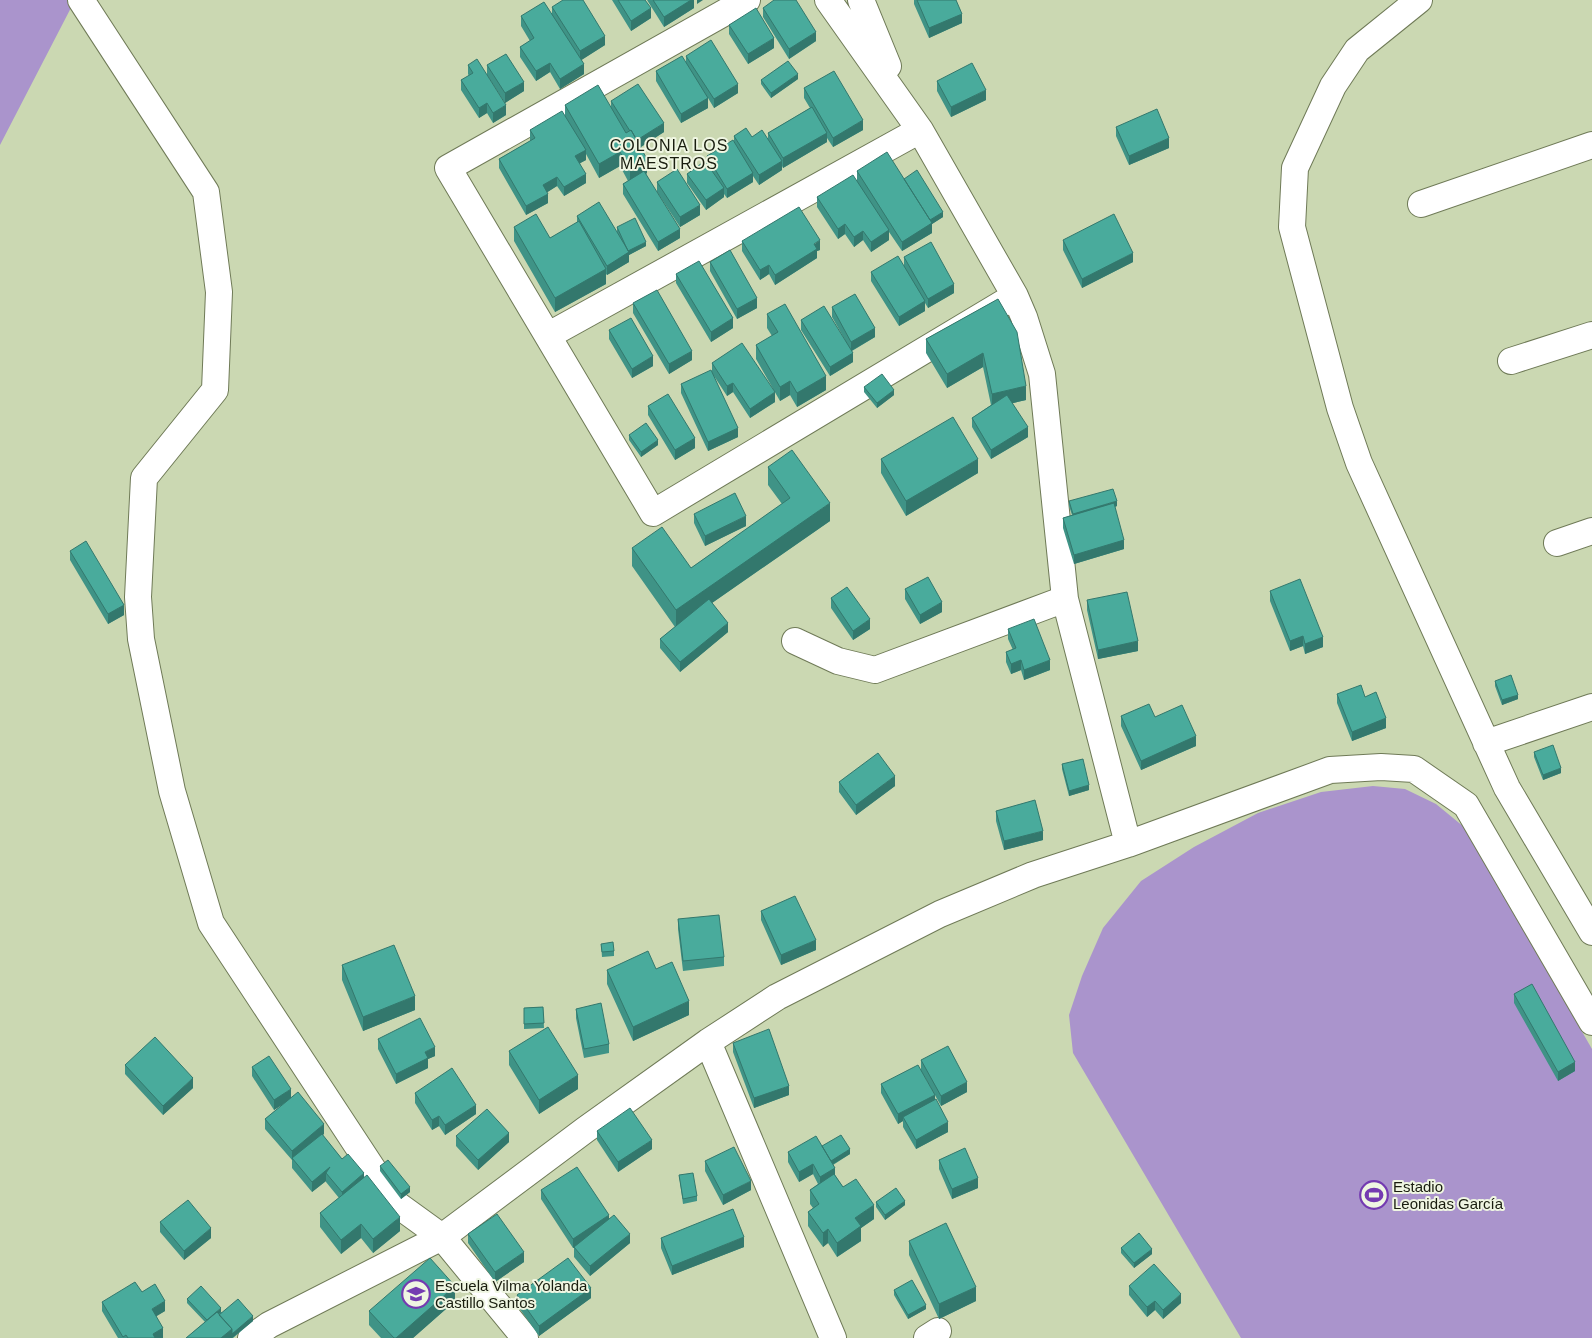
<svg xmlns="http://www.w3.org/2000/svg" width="1592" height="1338" font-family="Helvetica,sans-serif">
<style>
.green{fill:#aa94cc}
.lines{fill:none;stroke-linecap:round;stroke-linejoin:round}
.minor-casing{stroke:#6f7a57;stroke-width:28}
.minor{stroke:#fff;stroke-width:26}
.wall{fill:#3f9386}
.shaded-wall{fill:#33786d}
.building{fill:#49ab9c;stroke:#33786d}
.labels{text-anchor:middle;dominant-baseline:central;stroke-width:4;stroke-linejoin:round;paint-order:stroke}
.poi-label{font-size:15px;fill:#191d0f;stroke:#eff6e2;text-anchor:start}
.neighbourhood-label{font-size:16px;letter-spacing:1px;fill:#191d0f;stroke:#eff6e2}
</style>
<rect width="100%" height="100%" fill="#cbd8b2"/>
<!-- green -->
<path class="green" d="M0,0H75L0,145Z
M1373,786L1405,789L1436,804L1464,827L1592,1049V1338H1241L1073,1053L1069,1015L1082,976L1103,928L1141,881L1194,847L1258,813L1321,792Z"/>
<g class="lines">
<defs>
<path id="minor" d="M81,0L206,192L219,292L215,390L144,478L138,597L141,639L172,791L211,923L395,1203L442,1237L525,1338
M747,0L448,168L653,513L1015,296
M828,0L920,130L1015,296L1024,317L1042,374L1065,599L1128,844
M861,0L888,66
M1419,0L1357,50L1333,86L1295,168L1292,227L1340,408L1359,463L1507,788L1592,932
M1421,204L1592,145
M549,335L920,130
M1511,361L1592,335
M1557,543L1592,531
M795,641L838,661L875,670L1065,599
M1486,743L1592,707
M708,1042L833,1338
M251,1338L269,1325L442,1237L585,1130L708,1042L777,997L940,914L1033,875L1128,844L1330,770L1381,767L1414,769L1466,805L1592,1022
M927,1338L938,1331"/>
</defs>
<!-- minor casing -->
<use href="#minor" class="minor-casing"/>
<!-- minor -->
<use href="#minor" class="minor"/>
</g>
<!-- wall -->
<path class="wall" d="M612,0H645L651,18L631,31Z
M647,0H694V8L664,27Z
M914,0H956L962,23L929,38L914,4Z
M552,7L605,45L581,60L584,74L560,89L550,72L536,81L520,57V47L530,41L521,26V16L552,13Z
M763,8L816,41L789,59L763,17Z
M729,25L774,48L748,64L729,34Z
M686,56L738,93L714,108L708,98V108L681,123L656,81V71L686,62Z
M468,65L506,115L493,123L487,113L479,118L461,90V80L469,76L468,74Z
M487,65L524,91L505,103L487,75Z
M798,79L771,98L761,84V80Z
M937,81L986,100L951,117L937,91Z
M804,88L863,130L833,147L827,138V142L783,168L782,166V170L759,185L753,176V182L727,198L724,194V197L706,210L687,183V174L707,163V156L734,142V136L752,137L768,139V133L810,108L804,98Z
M611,101L664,132L641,147L647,173L646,174L680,238L658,251L623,194V184L628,181L620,166L599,178L586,154V160L580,163L586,183L564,196L557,186L547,192L548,203L526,215L499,168V159L530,141V130L565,116V105L611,107Z
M1116,127L1169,148L1129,165L1116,136Z
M857,171L904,179L943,217L932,224V233L902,251L889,232V240L871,252L863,240L854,247L845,234L838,239L817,207V197L857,181Z
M657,182L700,215L680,227L657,192Z
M577,216L617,232V227L646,246L629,255V262L607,275L606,274V284L555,312L514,241V227L550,238L577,223Z
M1063,240L1133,262L1082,288L1063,250Z
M742,241L820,250L817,251V258L775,285L769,274L760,280L742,251Z
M904,257L954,293L928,308L925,303V311L899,326L871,281V272L904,266Z
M710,262L757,308L737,319L710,271Z
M676,274L733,328L711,342L676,283Z
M998,299L1026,400L1012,403L1028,437L991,459L972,427V418L991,405L983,367L947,388L926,353V339Z
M633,303L692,360L669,374L633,313Z
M832,307L875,337L852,351L853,362L830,376L801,330V320L845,340L832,317Z
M767,314L826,390L797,407L790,395L780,401L756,359V345L772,336L767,328Z
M609,330L653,366L632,378L609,339Z
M712,363L775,402L750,418L733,392L727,396L714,376L738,437L708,451L681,393V384L712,371Z
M864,387L894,395L877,408L864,392Z
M648,406L695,448L675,460L648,415Z
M629,435L658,445L641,457L629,440Z
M881,459L978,473L906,516L881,473Z
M768,467L830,521L712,603L728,632L680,672L660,648V639L675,627L632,566V548L691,568L782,504L768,485Z
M1069,501L1117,506L1115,507L1124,549L1074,564L1063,528V518L1072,515L1069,506Z
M694,514L746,526L705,546L694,523Z
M70,551L124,615L108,624L70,560Z
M905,589L942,612L920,624L905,599Z
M1270,591L1323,647L1305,654L1303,646L1290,651L1270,601Z
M831,598L870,629L853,640L831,608Z
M1087,600L1138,651L1098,659L1087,610Z
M1008,629L1050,670L1024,680L1021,670L1011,674L1006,662V652L1013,650L1008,639Z
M1495,681L1518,699L1502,705L1495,686Z
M1337,694L1365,697L1386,728L1352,741L1337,703Z
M1121,716L1155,717L1196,746L1141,770L1121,726Z
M1534,752L1561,773L1543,780L1534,757Z
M1062,764L1089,790L1069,796L1062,769Z
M839,782L895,786L856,815L839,792Z
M996,811L1043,840L1004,850L996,821Z
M761,911L816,950L781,965L761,920Z
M678,919L724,957V966L683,971L678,929Z
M601,944L614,951V956L602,957Z
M342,965L415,1010L363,1031L342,980Z
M656,969L689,1015L633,1041L607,984V970Z
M1514,994L1575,1071L1558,1081L1514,1003Z
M543,1007L544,1028L524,1029V1008Z
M576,1009L609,1044V1053L584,1058L576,1018Z
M378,1039L435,1056L428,1059V1068L396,1084L378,1049Z
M733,1043L789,1095L754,1108L733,1052Z
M509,1051L578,1089L539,1114L509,1065Z
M921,1060L967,1092L941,1106L922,1072L948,1132L916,1149L903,1127V1121L898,1124L881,1093V1084L921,1070Z
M125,1065L193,1088L163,1115L125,1074Z
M252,1067L291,1098L324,1134L322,1135L342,1159L364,1178L400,1231L373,1253L361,1238L341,1254L320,1227V1213L339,1198L326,1182V1181L312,1192L292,1168V1160L265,1129V1119L286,1102L274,1110L252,1076Z
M415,1093L476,1114L445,1135L439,1126L432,1130L415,1103Z
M597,1131L652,1149L618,1172L597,1140Z
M456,1136L509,1142L478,1170L456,1146Z
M822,1146L850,1154L833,1165L835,1175L843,1187L874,1219L861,1228V1241L837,1257L828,1243L823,1247L808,1226V1212L813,1208L810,1204V1190L818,1184L813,1174L799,1182L788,1162V1152Z
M939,1160L978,1188L952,1199L939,1169Z
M705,1161L751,1190L723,1205L705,1171Z
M380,1166L410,1192L401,1199L380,1171Z
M679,1175L697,1196V1201L683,1204Z
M541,1190L609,1219L630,1243L590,1276L574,1257V1248H573L541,1199Z
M876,1202L905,1205L885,1220L876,1207Z
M160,1222L211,1238L184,1260L160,1232Z
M468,1234L524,1262L495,1282L468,1243Z
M661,1238L744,1247L672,1275L661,1248Z
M909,1241L976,1301L939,1319L909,1255Z
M1121,1248L1152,1254L1134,1268L1121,1253Z
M1129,1286L1181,1303L1163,1319L1155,1310L1147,1317L1129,1295Z
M894,1290L926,1309L908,1319L894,1295Z
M517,1295L591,1298L539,1336L517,1305Z
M187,1299L221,1312L253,1321L233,1338H186L205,1322L187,1303Z
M455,1301L413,1338H381L369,1325V1311Z
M102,1302L165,1311L156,1316L163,1338H118L102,1311Z"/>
<!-- shaded-wall -->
<path class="shaded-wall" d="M691,0H694V8L664,27V17Z
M697,0H703L697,4Z
M651,8V18L631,31V21Z
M962,14V23L929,38V28Z
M816,32V41L789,59V49Z
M605,36V45L580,61V51Z
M774,38V48L748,64V54Z
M550,63V72L536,81V71Z
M584,64V74L560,89V79Z
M798,74V79L771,98V93Z
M524,82V91L505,103V93Z
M738,84V93L714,108V99Z
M986,90V100L951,117V107Z
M708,98V108L681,123V114Z
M487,103V113L479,118V108Z
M506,105V115L493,123V113Z
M863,120V130L833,147V138Z
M664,123V132L636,150V141Z
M827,133V142L783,168V158Z
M1169,138V148L1129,165V156Z
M586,150V160L575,166V156Z
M620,152V166L599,178V164Z
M647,159V173L630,183V169Z
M782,161V170L759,185V175Z
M753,173V182L727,198V189Z
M586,174V183L564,196V187Z
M557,177V186L543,195V185Z
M724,188V197L706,210V200Z
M548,194V203L526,215V206Z
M700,205V215L680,227V217Z
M943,212V217L932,224V233L902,251V242L929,221Z
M845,224V234L838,239V229Z
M680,229V238L658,251V242Z
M889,230V240L871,252V242Z
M863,231V240L854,247V237Z
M820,240V250L817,251V258L775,285V275Z
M646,242V246L629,255V262L607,275V266L628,251Z
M1133,253V262L1082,288V279Z
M769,265V274L760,280V270Z
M606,269V284L555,312V298Z
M954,284V293L928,308V299Z
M757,298V308L737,319V309Z
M925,301V311L899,326V317Z
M733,318V328L711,342V332Z
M875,328V337L851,351V342Z
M692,351V360L669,374V364Z
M853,353V362L830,376V367Z
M983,353V367L947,388V374Z
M653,356V366L632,378V369Z
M826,376V390L797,407V393Z
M790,381V395L780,401V387Z
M733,383V392L727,396V386Z
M1026,386V400L992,408V394Z
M894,390V395L877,408V403Z
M775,392V402L750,418V409Z
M1028,427V437L991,459V450Z
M738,428V437L708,451V442Z
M695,438V448L675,460V450Z
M658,440V445L641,457V452Z
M978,459V473L906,516V501Z
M1117,501V506L1073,519V514Z
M830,503V521L676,628V610Z
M746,516V526L705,546V536Z
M1124,540V549L1074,564V555Z
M942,602V612L920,624V615Z
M124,605V615L108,624V614Z
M870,619V629L853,640V631Z
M728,623V632L680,672V662Z
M1303,636V646L1290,651V641Z
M1323,637V647L1305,654V644Z
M1138,641V651L1098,659V650Z
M1021,660V670L1011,674V664Z
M1050,660V670L1024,680V670Z
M1518,695V699L1502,705V700Z
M1386,718V728L1352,741V732Z
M1196,736V746L1141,770V761Z
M1561,768V773L1543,780V775Z
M895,776V786L856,815V805Z
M1089,785V790L1069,796V791Z
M1043,831V840L1004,850V841Z
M816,940V950L781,965V955Z
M415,996V1010L363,1031V1017Z
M689,1001V1015L633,1041V1027Z
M435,1047V1056L428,1059V1068L396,1084V1074L425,1052Z
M1575,1062V1071L1558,1081V1072Z
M578,1075V1089L539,1114V1100Z
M193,1078V1088L163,1115V1106Z
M967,1082V1092L941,1106V1096Z
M789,1086V1095L754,1108V1098Z
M291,1089V1099L274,1110V1100Z
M935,1095V1105L903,1117V1121L898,1124V1114Z
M476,1105V1114L445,1135V1125Z
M439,1116V1126L432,1130V1120Z
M948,1122V1132L916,1149V1140Z
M324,1124V1134L292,1160V1151Z
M509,1133V1142L478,1170V1160Z
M652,1140V1149L618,1172V1162Z
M850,1149V1154L830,1166V1161Z
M813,1164V1174L799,1182V1172Z
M330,1167L326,1173V1181L312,1192V1182Z
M835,1168V1178L820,1186V1177Z
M364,1173V1183L342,1201V1192Z
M978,1178V1188L952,1199V1189Z
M751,1181V1190L723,1205V1195Z
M410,1187V1192L401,1199V1194Z
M905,1201V1205L885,1220V1215Z
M874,1205V1219L861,1228V1241L837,1257V1243L855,1218Z
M609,1215V1225L573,1248V1239Z
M400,1217V1231L373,1253V1239Z
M361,1224V1238L341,1254V1240Z
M211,1228V1238L184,1260V1251Z
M828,1229V1243L823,1247V1233Z
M630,1234V1243L590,1276V1266Z
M744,1237V1247L672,1275V1266Z
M1152,1249V1254L1134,1268V1263Z
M524,1252V1262L495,1282V1272Z
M455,1286V1301L413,1338H396Z
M976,1287V1301L939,1319V1304Z
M591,1288V1298L539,1336V1326Z
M1181,1294V1303L1163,1319V1310Z
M165,1301V1311L152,1319V1309Z
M1155,1301V1310L1147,1317V1307Z
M926,1305V1309L908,1319V1315Z
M221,1308V1312L207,1325V1320Z
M253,1316V1321L232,1338V1334Z
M163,1328V1338H153V1334Z
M232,1329V1338H221Z"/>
<!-- building -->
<path class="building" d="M563,0H583L605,36L580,51L552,7Z
M618,0H645L651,8L631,21Z
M653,0H691L664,17Z
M774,0H796L816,32L789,49L763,8Z
M917,0H956L962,14L929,28Z
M544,2L584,64L560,79L550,63L536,71L520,47L534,38L521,16Z
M756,8L774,38L748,54L729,25Z
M711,40L738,84L714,99L686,56Z
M506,54L524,82L505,93L487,65Z
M682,56L708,98L681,114L656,71Z
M477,59L506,105L493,113L487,103L479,108L461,80L473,73L468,65Z
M788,61L798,74L771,93L761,80Z
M972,63L986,90L951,107L937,81Z
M834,71L863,120L833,138L804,88Z
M638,84L664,123L637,140L631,130L630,131L611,101Z
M598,85L626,133L631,130L647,159L630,169L620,152L599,164L565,105Z
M812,107L827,133L783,158L768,133Z
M1157,109L1169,138L1129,156L1116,127Z
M562,111L586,150L575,156L586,174L564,187L557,177L543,185L548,194L526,206L499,159L535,138L530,130Z
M746,128L752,137L762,130L782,161L759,175L734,136Z
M733,140L753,173L727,189L707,156Z
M887,152L932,223L902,242L857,171Z
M705,161L724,188L706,200L687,174Z
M677,169L700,205L680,217L657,182Z
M917,170L943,212L930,220L904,179Z
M644,171L680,229L658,242L623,184Z
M853,175L889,230L871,242L863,231L854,237L845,224L838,229L817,197Z
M599,202L629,252L607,266L577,216Z
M799,207L820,240L814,244L817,249L775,275L769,265L760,270L742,241Z
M536,214L550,238L579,221L606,269L555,298L514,227Z
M1114,214L1133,253L1082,279L1063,240Z
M635,218L646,242L628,251L617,227Z
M931,242L954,284L928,299L904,257Z
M730,250L757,298L737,309L710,262Z
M898,256L925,301L899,317L871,272Z
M699,261L733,318L711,332L676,274Z
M657,290L692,351L669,364L633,303Z
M855,294L875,328L851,342L832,307Z
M998,299L1017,332L1026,386L992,394L983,353L947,374L926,339Z
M785,304L826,376L797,393L790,381L780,387L756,345L778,332L767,314Z
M824,306L853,353L830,367L801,320Z
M631,318L653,356L632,369L609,330Z
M742,343L775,392L750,409L733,383L727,386L712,363Z
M711,370L738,428L708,442L681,384Z
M882,374L894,390L877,403L864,387Z
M668,394L695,438L675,450L648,406Z
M1007,395L1028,427L991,450L972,418Z
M953,417L978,459L906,501L881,459Z
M646,423L658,440L641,452L629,435Z
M792,450L830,503L676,610L632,548L662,527L691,568L790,498L768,467Z
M1113,489L1117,501L1073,514L1069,501Z
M735,493L746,516L705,536L694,514Z
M1114,503L1124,540L1074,555L1063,518Z
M86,541L124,605L108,614L70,551Z
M928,577L942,602L920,615L905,589Z
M1300,579L1323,637L1305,644L1303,636L1290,641L1270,591Z
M847,587L870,619L853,631L831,598Z
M1127,592L1138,641L1098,650L1087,600Z
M709,599L728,623L680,662L660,639Z
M1034,619L1050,660L1024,670L1021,660L1011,664L1006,652L1016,648L1008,629Z
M1511,675L1518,695L1502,700L1495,681Z
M1361,685L1365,697L1376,692L1386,718L1352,732L1337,694Z
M1149,704L1155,717L1182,705L1196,736L1141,761L1121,716Z
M1553,745L1561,768L1543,775L1534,752Z
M878,753L895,776L856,805L839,782Z
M1083,759L1089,785L1069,791L1062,764Z
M1035,800L1043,831L1004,841L996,811Z
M795,896L816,940L781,955L761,911Z
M719,915L724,957L683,961L678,919Z
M613,942L614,951L602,952L601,944Z
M394,945L415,996L363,1017L342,965Z
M648,951L656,969L672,962L689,1001L633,1027L607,970Z
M1532,984L1575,1062L1558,1072L1514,994Z
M601,1003L609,1044L584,1049L576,1009Z
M543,1007L544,1023L524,1024V1008Z
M420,1018L435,1047L425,1052L428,1058L396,1074L378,1039Z
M548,1027L578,1075L539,1100L509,1051Z
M769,1029L789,1086L754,1098L733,1043Z
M155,1037L193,1078L163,1106L125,1065Z
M948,1046L967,1082L941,1096L921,1060Z
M269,1056L291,1089L274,1100L252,1067Z
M918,1065L935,1095L898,1114L881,1084Z
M452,1068L476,1105L445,1125L439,1116L432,1120L415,1093Z
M298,1092L324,1124L292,1151L265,1119Z
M936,1099L948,1122L916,1140L903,1117Z
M630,1108L652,1140L618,1162L597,1131Z
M487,1109L509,1133L478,1160L456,1136Z
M322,1134L342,1159L348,1154L364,1173L342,1192L326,1173L330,1167L312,1182L292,1158Z
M841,1135L850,1149L831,1161L822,1146Z
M816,1136L835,1168L820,1177L813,1164L799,1172L788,1152Z
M734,1147L751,1181L723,1195L705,1161Z
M965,1148L978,1178L952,1189L939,1160Z
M388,1160L410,1187L401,1194L380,1166Z
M577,1167L609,1215L573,1239L541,1190Z
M693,1173L697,1196L683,1199L679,1175Z
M834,1174L843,1187L856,1179L874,1205L855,1218L861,1226L837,1243L828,1229L823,1233L808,1212L819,1204L810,1190Z
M367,1175L400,1217L373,1239L361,1224L341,1240L320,1213Z
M896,1188L905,1201L885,1215L876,1202Z
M188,1200L211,1228L184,1251L160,1222Z
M733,1209L744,1237L672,1266L661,1238Z
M497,1214L524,1252L495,1272L468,1234Z
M614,1215L630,1234L590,1266L574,1247Z
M946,1223L976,1287L939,1304L909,1241Z
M1139,1233L1152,1249L1134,1263L1121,1248Z
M430,1258L455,1286L396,1338H394L369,1311Z
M568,1258L591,1288L539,1326L517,1295Z
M1154,1264L1181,1294L1163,1310L1155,1301L1147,1307L1129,1286Z
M912,1280L926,1305L908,1315L894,1290Z
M135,1282L142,1292L155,1284L165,1301L152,1309L163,1328L153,1334L155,1338H128L126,1335L123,1337L102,1302Z
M201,1286L221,1308L207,1320L187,1299Z
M238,1299L253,1316L232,1334V1329L219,1315Z
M217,1312L232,1329L221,1338H186Z"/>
<!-- icons -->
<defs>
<symbol id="stadium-ring" viewBox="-11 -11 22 22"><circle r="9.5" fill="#eff6e2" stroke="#743bb1" stroke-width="1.5"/><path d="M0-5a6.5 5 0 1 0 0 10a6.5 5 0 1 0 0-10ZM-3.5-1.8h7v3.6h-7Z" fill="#743bb1"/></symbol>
<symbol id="school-ring" viewBox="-11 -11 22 22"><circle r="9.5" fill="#eff6e2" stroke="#743bb1" stroke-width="1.5"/><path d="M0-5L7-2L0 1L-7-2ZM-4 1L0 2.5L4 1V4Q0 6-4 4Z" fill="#743bb1"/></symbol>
</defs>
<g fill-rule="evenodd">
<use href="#stadium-ring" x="1358" y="1179" width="32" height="32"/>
<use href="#school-ring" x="400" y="1278" width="32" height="32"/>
</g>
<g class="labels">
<!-- poi labels -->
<g class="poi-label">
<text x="1393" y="1186">Estadio<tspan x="1393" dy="17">Leonidas García</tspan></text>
<text x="435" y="1285">Escuela Vilma Yolanda<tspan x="435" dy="17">Castillo Santos</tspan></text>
</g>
<!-- neighbourhood labels -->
<g class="neighbourhood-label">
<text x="669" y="145">COLONIA LOS<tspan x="669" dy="18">MAESTROS</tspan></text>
</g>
</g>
</svg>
